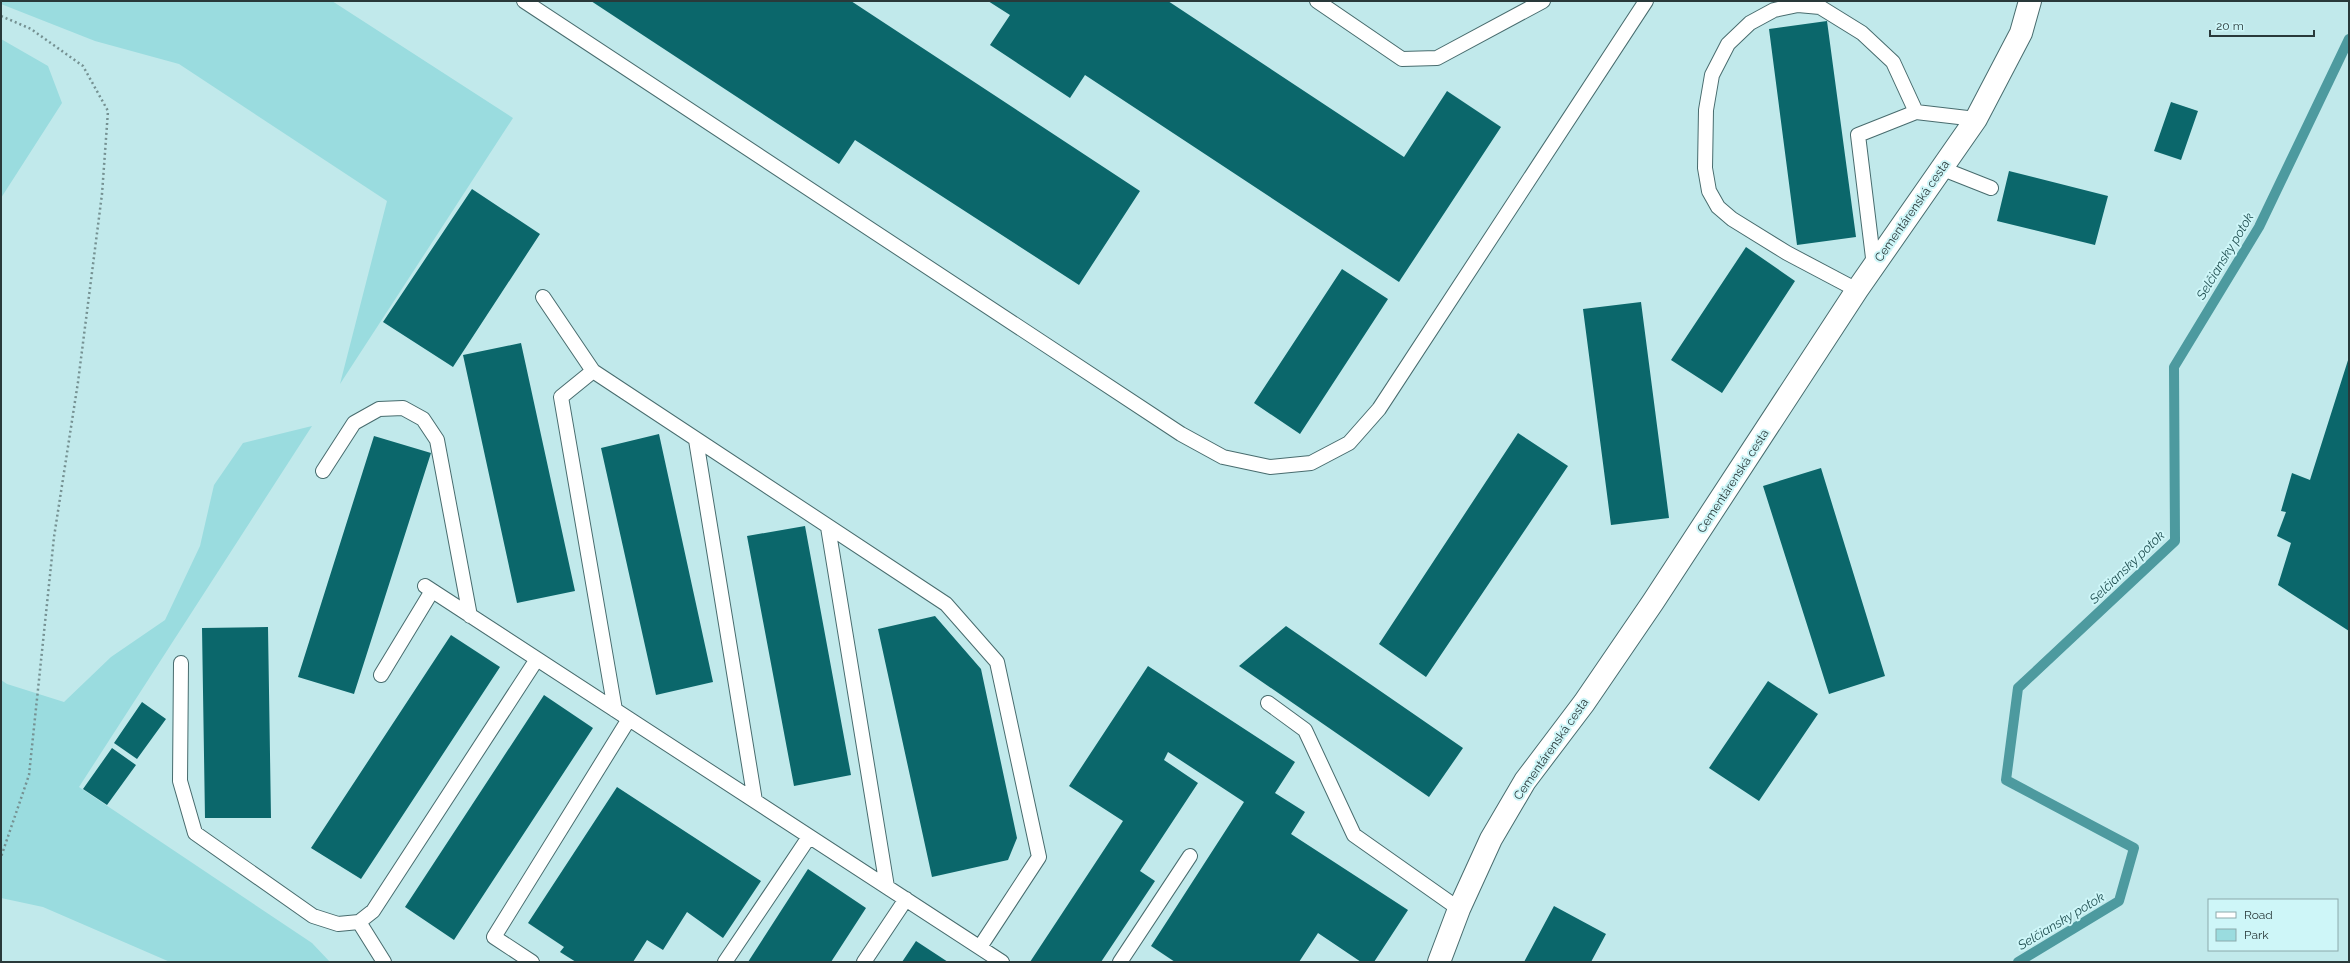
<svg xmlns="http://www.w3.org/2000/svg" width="2350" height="963" font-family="Raleway,sans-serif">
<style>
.green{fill:#9adcdf}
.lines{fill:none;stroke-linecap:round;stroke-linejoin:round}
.stream{stroke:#4d9a9f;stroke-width:10}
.building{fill:#0b676b}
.service-casing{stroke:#486c6e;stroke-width:16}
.minor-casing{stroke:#486c6e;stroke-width:24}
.path{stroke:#759192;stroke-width:2.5;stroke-dasharray:2 3;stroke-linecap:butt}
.service{stroke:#fff;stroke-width:14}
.minor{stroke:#fff;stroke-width:22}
.labels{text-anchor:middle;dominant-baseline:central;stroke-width:4;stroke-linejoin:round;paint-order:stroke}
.street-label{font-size:12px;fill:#29393a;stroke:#cef6f8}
.water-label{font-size:13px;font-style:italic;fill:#235254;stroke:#cef6f8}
</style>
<rect width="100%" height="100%" fill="#c1e9eb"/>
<!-- green -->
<path class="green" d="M1,1H332L513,118L340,384L387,201L179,64L95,41L1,4Z
M1,39L48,66L62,103L1,198Z
M312,426L79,787L312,943L330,962H170L43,907L1,898V680L7,684L64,702L111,657L165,620L200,546L214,485L243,443Z"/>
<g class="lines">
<!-- stream -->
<path class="stream" d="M2018,962L2119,901L2134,848L2006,780L2018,688L2175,541L2174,367L2259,227L2349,39"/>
</g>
<!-- building -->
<path class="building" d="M591,1H851L1140,191L1079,285L855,140L839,164Z
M988,1H1168L1404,157L1447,91L1501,127L1399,282L1085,75L1070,98L990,45L1010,15Z
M1827,21L1856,237L1797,245L1769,29Z
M2171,102L2198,111L2181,160L2154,151Z
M2009,171L2108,196L2095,245L1997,221Z
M472,189L540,234L453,367L383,322Z
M1746,247L1795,281L1722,393L1671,360Z
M1342,269L1388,299L1300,434L1254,403Z
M1641,302L1669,518L1611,525L1583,309Z
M521,343L575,591L517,603L463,355Z
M2349,357V631L2278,585L2291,543L2277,536L2286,512L2281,511L2292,473L2310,480Z
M1518,433L1568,466L1426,677L1379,644Z
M659,434L713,682L656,695L601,448Z
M374,436L431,453L354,694L298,677Z
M1821,468L1885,676L1829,694L1763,486Z
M805,526L851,775L794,786L747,536Z
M935,616L981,669L1017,838L1008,860L932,877L878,629Z
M1286,626L1463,748L1429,797L1239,666Z
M268,627L271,818H205L202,628Z
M451,635L500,667L361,879L311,848Z
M1148,666L1295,762L1275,793L1305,812L1291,834L1408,910L1374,962H1361L1318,933L1299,962H1175L1151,946L1244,802L1168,752L1164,760L1198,783L1140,871L1155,881L1101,962H1030L1123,821L1069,786Z
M1768,681L1818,714L1759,801L1709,768Z
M544,695L593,728L454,940L405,907Z
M142,702L166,719L137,759L114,743Z
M112,748L136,765L107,805L83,789Z
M617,787L761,881L723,938L687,912L663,950L647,940L633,962H576L560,952L564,947L528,923Z
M808,869L866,908L831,962H748Z
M1554,906L1606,934L1591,962H1524Z
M916,941L948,962H902Z"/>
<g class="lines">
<defs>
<path id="service" d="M524,1L1181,434L1223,457L1270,467L1311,463L1349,443L1379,409L1646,1
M1317,1L1402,59L1437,58L1543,1
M1943,169L1991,188
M1874,266L1858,135L1916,112L1976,119
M1857,290L1787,253L1732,219L1718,207L1709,191L1705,168L1706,110L1712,75L1728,44L1750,23L1774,10L1798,5L1820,7L1862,33L1893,62L1916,112
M543,297L593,371
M696,440L755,801
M323,471L354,423L379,409L403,408L423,419L437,440L470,616
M828,527L887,887
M425,586L1002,962
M181,663L180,781L195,833L313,916L338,924L359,922L373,911L537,659
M381,675L432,591
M1268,703L1305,730L1354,835L1459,909
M615,710L561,397L593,371L946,604L997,662L1039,857L980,947
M359,922L384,962
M532,962L494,937L629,719
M725,962L809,837
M864,962L906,899
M1120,962L1190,856"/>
<path id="minor" d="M1439,962L1459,909L1491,839L1525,781L1584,703L1653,602L1857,290L1976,119L2021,33L2030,1"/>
</defs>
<!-- service casing -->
<use href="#service" class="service-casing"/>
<!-- minor casing -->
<use href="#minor" class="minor-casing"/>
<!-- path -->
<path class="path" d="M1,16L31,29L83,66L108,111L102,194L78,382L54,537L29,775L1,857"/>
<!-- service -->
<use href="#service" class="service"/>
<!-- minor -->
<use href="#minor" class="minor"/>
</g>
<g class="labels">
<!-- street labels -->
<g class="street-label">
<text transform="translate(1912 211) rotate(-55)">Cementárenská cesta</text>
<text transform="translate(1733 481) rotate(-57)">Cementárenská cesta</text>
<text transform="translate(1551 749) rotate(-55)">Cementárenská cesta</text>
</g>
<!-- water labels -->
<g class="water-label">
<text transform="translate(2225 256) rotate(-59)">Selčiansky potok</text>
<text transform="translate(2127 567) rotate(-44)">Selčiansky potok</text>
<text transform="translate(2061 921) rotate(-31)">Selčiansky potok</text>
</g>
</g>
<!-- border -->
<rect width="2350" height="963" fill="none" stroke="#29393a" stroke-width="4"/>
<!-- legend -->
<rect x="2208" y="899" width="130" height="52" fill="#cef6f8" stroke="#8caaac"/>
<rect x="2216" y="912" width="20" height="6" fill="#ffffff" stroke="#8caaac"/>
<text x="2244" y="919" font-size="12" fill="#29393a">Road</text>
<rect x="2216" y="929" width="20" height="12" fill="#9adcdf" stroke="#8caaac"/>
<text x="2244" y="939" font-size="12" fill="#29393a">Park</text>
<!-- scale -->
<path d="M2210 30v6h104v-6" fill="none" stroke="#29393a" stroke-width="2"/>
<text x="2216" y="30" font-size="12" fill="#29393a" stroke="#cef6f8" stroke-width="3" paint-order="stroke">20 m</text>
</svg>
